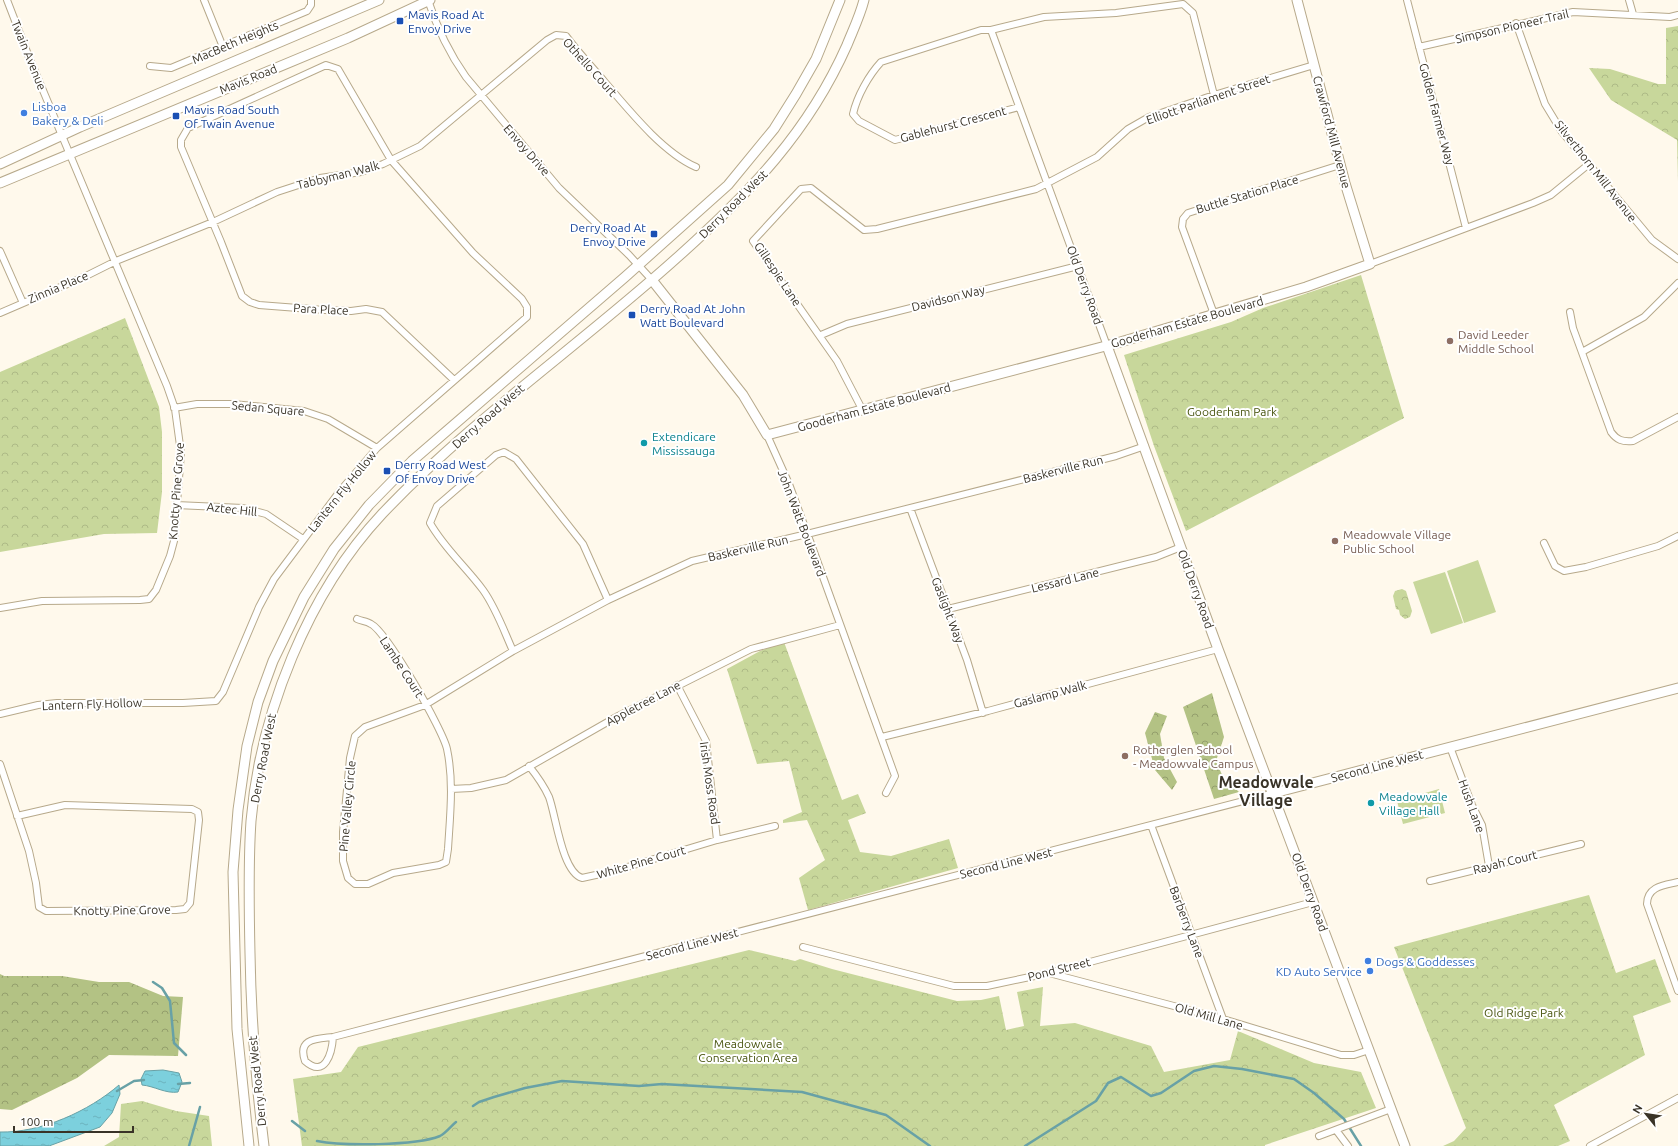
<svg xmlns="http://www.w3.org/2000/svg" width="1678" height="1146" font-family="Ubuntu,sans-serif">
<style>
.grass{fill:#c8d79b}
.forest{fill:url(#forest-crowns)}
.park{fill:url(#park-crowns)}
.water{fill:url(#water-ripples);stroke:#68a1a6}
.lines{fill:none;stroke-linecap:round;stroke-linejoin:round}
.stream{stroke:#68a1a6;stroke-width:2.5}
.street-casing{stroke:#b7a98b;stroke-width:8}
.secondary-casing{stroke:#b7a98b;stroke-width:11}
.street{stroke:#fff;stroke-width:6}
.secondary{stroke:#fff;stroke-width:9}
.transit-dot{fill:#1a4fb4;stroke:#fff;stroke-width:1.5}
.shop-dot{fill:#3f7fe0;stroke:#fff;stroke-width:1.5}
.education-dot{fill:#8d6e63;stroke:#fff;stroke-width:1.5}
.culture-dot{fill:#0f9aa8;stroke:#fff;stroke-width:1.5}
.labels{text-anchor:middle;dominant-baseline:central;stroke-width:4;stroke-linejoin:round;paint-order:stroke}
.transit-label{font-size:12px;fill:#164399;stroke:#fff;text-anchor:start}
.street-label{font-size:12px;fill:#393327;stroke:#fff}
.shop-label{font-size:12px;fill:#366cbe;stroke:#fff;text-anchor:start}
.education-label{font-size:12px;fill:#785e54;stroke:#fff;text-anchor:start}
.park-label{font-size:12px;fill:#495510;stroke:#fff}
.culture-label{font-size:12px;fill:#0d838f;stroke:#fff;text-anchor:start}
.district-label{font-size:16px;font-weight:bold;fill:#393327;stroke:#fff}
</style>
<defs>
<pattern id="forest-crowns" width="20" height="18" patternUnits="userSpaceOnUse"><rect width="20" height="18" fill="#b3c284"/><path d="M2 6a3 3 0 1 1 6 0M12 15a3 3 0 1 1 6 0" fill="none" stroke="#939e6c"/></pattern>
<pattern id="park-crowns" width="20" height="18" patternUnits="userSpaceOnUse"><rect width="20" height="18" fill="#c8d79b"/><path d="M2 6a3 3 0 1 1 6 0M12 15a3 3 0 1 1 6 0" fill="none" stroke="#adb986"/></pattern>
<pattern id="water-ripples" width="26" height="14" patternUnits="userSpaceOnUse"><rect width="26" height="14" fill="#7cd0dd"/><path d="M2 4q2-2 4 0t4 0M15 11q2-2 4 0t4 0" fill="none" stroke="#6cb3be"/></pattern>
</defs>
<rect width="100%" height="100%" fill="#fff9ec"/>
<!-- grass -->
<path class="grass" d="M1478,560L1496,612L1464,623L1447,571Z
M1445,572L1463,623L1431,634L1413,582Z
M1439,789L1445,813L1403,824L1397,801Z"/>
<!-- forest -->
<path class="forest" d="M1212,693L1224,737L1216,761L1223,777L1239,792L1214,799L1183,707Z
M1155,712L1167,716L1160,734L1164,758L1177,782L1172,790L1155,770L1145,733Z
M0,974L4,976H62L99,982H129L163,996L183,997L178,1056L109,1055L77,1078L12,1110L0,1109Z"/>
<!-- park -->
<path class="park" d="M1678,26V182L1677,140L1611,100L1589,68L1610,69L1658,84H1666V28Z
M1361,275L1404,418L1186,531L1154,446L1124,355L1231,322L1263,308Z
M125,318L159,407L162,432V492L157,533L104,534L0,552V372Z
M1402,589L1406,591L1412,611L1410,617L1405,619L1400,615L1399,610L1396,609L1393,596L1395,591Z
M784,642L842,800L858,794L866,813L848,820L860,852L891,856L949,839L958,868L808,910L799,878L825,860L807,820L783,823V820L802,812L789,761L757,764L727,669L760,651Z
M1589,895L1616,973L1655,959L1671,1002L1633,1016L1645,1055L1554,1105L1570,1141L1558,1146H1443L1454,1141L1466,1128L1394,947Z
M749,950L795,961L800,959L832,969L957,1001L981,1000L999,996L1006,1030L1024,1026L1017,992L1043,987L1040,1026L1075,1023L1151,1046L1164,1072L1230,1060L1238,1031L1314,1063L1361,1072L1376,1108L1265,1145V1146H302L293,1079L341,1072L358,1047Z
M142,1101L176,1111L209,1116L212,1146H104L119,1137L121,1104Z"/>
<!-- water -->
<path class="water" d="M163,1070L179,1073L182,1082L178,1092C166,1094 154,1086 142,1085L141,1079L145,1071Z
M119,1085L120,1094L112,1113L100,1127L49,1146H0V1132C41,1133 89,1111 119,1085Z"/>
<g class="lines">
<!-- stream -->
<path class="stream" d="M153,982L162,988L170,1001L174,1043L186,1055
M178,1084L190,1083
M117,1091L134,1081L144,1080
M473,1106L479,1102L494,1097L525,1088L562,1081L639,1086L662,1084L802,1092L886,1115L930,1146
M292,1121L305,1131
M317,1141C342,1146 415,1146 440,1136C446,1133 451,1126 456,1122
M189,1146L200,1107
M1025,1146L1096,1101L1108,1083L1121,1077L1151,1096L1161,1093L1194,1071L1214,1066L1242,1069L1294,1079L1314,1093L1344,1119L1361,1146"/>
<defs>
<path id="street" d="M204,0L223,47
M428,0C437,28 449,53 466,77L559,188L629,255L652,280
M1407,0L1466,228
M1629,0L1633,14
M1516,23L1545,104L1562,132L1652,240L1678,259
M991,30L1107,346
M1419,47L1573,12L1670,17L1678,15
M150,66L171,68L307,11L311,5V0
M1019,107L895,140L859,121L853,114C857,96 869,75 881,62L981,30H991L1044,17L1116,13L1183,4L1193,13L1214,95
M0,251L23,303
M1370,264L1533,203L1551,195L1589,164
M1570,312L1573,328L1611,432C1617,440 1622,442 1633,441L1678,417
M0,313L86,276L116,261L213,222L277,192L320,178L361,172L383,164L420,146L547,40L556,35L566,36C578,52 591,66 604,81C628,109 662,152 696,167
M1214,314L1182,227L1183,219L1188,213L1340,165
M821,335L847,324L1078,266
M1582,352L1644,317L1678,283
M174,408L197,404H233L304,411L328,419L377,448
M863,411L837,361L753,241L801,189L811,188L864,230L877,229L1036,189L1097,157L1128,129L1149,117L1214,95L1314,65
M767,435L789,484L814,552L895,776L886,793
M176,505L243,508L266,514L303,539
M910,508L967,660L983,713
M1544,543L1555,566L1564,571L1586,567L1658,546L1678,536
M0,608L42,601L140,600L149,599L156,590L170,556L174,541L181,453L175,409L167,386L29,57L7,0
M948,609L1156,557L1181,547
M357,619C361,621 367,621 371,624C387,632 443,730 447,749C454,782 450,816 448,849L446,862L439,865L393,873L368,884H355L348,878L343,861V832L350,758L355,736L365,727L425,705L513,651L608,600L692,561L807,534L1116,456L1145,446
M513,651C504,631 496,608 483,590C466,567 444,548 430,523L437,506L496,455L504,452L516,459L583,544L608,600
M677,685L706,741L717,840
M0,714L38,705L57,703H183L216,701L223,692L259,607L274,579L340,491L377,448L527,317V307L522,299L473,253L391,160L338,69L326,65L188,128L181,140V147L221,242L242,296L250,302L259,305L324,310L351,311L366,309L382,312L454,380
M882,737L988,711L1218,649
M1450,747L1472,805L1482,825L1489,866
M0,764L29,851L36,883L39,907L46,911L176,910L185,909L190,903L199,820L198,812L192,809L65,805L17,816
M529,766C537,776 544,786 549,797C556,816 562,872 582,878L614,871L717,840L775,826
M451,789L471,788L506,780L618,716L751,649L840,625
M1151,825L1223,1019
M1430,881L1581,844
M1678,882C1665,885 1647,886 1647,904L1678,991
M803,947L954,986H987L1049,973L1313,902
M1049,973L1223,1019L1341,1055H1354L1369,1050
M333,1037C332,1053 325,1079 305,1061C297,1038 317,1039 333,1037L1274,793
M1336,1130L1348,1146
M1319,1136L1391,1109
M1590,1146L1678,1098"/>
<path id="secondary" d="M0,164L80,127L379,0
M0,183L348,38L430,0
M652,280L743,395L767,435L1117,343L1306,287L1370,264L1345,183L1297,0
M1107,346L1218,649L1405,1146
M1274,793L1678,688
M249,1146L237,1029L233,872L238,810L247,746L258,702L273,661L304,597L334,549L369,505L412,461L625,277L728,185L774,129L796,94L816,59L840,0
M264,1146C256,1082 251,1017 250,953C249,909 248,865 251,821C260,714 308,593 382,514C473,418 583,343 680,255C750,192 808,133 847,45C853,30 860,16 864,0"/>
</defs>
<!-- street casing -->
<use href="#street" class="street-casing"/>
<!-- secondary casing -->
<use href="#secondary" class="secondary-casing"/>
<!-- street -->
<use href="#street" class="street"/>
<!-- secondary -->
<use href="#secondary" class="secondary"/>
</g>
<!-- markers -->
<g class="transit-dot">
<rect x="396" y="17" width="8" height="8" rx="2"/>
<rect x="172" y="112" width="8" height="8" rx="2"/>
<rect x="650" y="230" width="8" height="8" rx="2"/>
<rect x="628" y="311" width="8" height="8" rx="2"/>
<rect x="383" y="467" width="8" height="8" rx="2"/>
</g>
<g class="shop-dot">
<circle cx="24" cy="113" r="4"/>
<circle cx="1368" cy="961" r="4"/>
<circle cx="1370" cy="971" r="4"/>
</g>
<g class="education-dot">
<circle cx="1450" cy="341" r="4"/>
<circle cx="1335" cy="541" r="4"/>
<circle cx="1125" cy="756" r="4"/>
</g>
<g class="culture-dot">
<circle cx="644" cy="443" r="4"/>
<circle cx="1371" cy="803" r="4"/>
</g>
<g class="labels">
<!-- transit labels -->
<g class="transit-label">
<text x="408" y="14">Mavis Road At<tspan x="408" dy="14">Envoy Drive</tspan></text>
<text x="184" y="109">Mavis Road South<tspan x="184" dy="14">Of Twain Avenue</tspan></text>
<text x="646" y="227" text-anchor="end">Derry Road At<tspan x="646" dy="14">Envoy Drive</tspan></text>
<text x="640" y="308">Derry Road At John<tspan x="640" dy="14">Watt Boulevard</tspan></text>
<text x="395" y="464">Derry Road West<tspan x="395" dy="14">Of Envoy Drive</tspan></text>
</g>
<!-- street labels -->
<g class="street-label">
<text transform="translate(1512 26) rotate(-13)">Simpson Pioneer Trail</text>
<text transform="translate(235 42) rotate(-23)">MacBeth Heights</text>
<text transform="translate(29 55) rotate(68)">Twain Avenue</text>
<text transform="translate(590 67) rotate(48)">Othello Court</text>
<text transform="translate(248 79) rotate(-22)">Mavis Road</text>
<text transform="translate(1208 99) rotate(-19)">Elliott Parliament Street</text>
<text transform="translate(1437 114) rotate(75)">Golden Farmer Way</text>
<text transform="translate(953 124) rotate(-15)">Gablehurst Crescent</text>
<text transform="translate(1332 132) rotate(75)">Crawford Mill Avenue</text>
<text transform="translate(527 150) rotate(49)">Envoy Drive</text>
<text transform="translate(1596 171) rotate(52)">Silverthorn Mill Avenue</text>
<text transform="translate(338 175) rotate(-14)">Tabbyman Walk</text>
<text transform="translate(1247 194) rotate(-17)">Buttle Station Place</text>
<text transform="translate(733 204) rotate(-45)">Derry Road West</text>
<text transform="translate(778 274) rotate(56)">Gillespie Lane</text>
<text transform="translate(1085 285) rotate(70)">Old Derry Road</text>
<text transform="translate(58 287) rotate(-23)">Zinnia Place</text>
<text transform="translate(948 298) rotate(-14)">Davidson Way</text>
<text transform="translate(321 309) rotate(3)">Para Place</text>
<text transform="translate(1187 322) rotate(-16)">Gooderham Estate Boulevard</text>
<text transform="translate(874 407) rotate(-15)">Gooderham Estate Boulevard</text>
<text transform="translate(268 408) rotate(5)">Sedan Square</text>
<text transform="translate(488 416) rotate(-41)">Derry Road West</text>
<text transform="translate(1063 469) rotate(-14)">Baskerville Run</text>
<text transform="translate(176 491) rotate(-86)">Knotty Pine Grove</text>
<text transform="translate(342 491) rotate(-51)">Lantern Fly Hollow</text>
<text transform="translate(232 509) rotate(6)">Aztec Hill</text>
<text transform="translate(802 523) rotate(69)">John Watt Boulevard</text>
<text transform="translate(748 548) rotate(-13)">Baskerville Run</text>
<text transform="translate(1065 580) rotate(-14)">Lessard Lane</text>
<text transform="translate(1196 589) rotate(70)">Old Derry Road</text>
<text transform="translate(948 610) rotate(69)">Gaslight Way</text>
<text transform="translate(402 667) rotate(57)">Lambe Court</text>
<text transform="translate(1050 694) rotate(-15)">Gaslamp Walk</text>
<text transform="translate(643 703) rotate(-28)">Appletree Lane</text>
<text transform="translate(92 704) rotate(-2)">Lantern Fly Hollow</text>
<text transform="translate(263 758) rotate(-79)">Derry Road West</text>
<text transform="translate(1377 766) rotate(-15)">Second Line West</text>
<text transform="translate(710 783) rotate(82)">Irish Moss Road</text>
<text transform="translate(347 806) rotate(-85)">Pine Valley Circle</text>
<text transform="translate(1472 806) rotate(70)">Hush Lane</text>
<text transform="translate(641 862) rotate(-16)">White Pine Court</text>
<text transform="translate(1505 862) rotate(-14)">Rayah Court</text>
<text transform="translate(1006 863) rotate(-14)">Second Line West</text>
<text transform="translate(1310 892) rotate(70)">Old Derry Road</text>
<text transform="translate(122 910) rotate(-1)">Knotty Pine Grove</text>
<text transform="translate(1187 922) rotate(69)">Barberry Lane</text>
<text transform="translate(692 944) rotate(-15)">Second Line West</text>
<text transform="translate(1059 969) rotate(-14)">Pond Street</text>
<text transform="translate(1209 1016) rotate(16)">Old Mill Lane</text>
<text transform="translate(257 1081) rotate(-96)">Derry Road West</text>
</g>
<!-- shop labels -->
<g class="shop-label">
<text x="32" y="106">Lisboa<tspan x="32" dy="14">Bakery &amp; Deli</tspan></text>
<text x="1376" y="961">Dogs &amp; Goddesses</text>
<text x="1362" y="971" text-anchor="end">KD Auto Service</text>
</g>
<!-- education labels -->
<g class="education-label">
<text x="1458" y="334">David Leeder<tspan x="1458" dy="14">Middle School</tspan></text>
<text x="1343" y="534">Meadowvale Village<tspan x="1343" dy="14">Public School</tspan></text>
<text x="1133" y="749">Rotherglen School<tspan x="1133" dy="14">- Meadowvale Campus</tspan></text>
</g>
<!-- park labels -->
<g class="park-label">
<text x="1232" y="411">Gooderham Park</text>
<text x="1524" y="1012">Old Ridge Park</text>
<text x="748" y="1043">Meadowvale<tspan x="748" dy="14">Conservation Area</tspan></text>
</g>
<!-- culture labels -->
<g class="culture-label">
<text x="652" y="436">Extendicare<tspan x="652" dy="14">Mississauga</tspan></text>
<text x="1379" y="796">Meadowvale<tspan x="1379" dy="14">Village Hall</tspan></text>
</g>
<!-- district labels -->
<g class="district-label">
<text x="1266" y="782">Meadowvale<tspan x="1266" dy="18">Village</tspan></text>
</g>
</g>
<!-- north arrow -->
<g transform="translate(1646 1114) rotate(300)" stroke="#ffffff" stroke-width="3" paint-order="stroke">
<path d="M0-3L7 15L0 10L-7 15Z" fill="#393327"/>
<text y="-6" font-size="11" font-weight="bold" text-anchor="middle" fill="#393327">N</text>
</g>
<!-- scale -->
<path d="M14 1126v6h119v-6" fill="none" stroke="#393327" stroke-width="2"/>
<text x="20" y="1126" font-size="12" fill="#393327" stroke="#ffffff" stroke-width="3" paint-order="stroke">100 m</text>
</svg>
